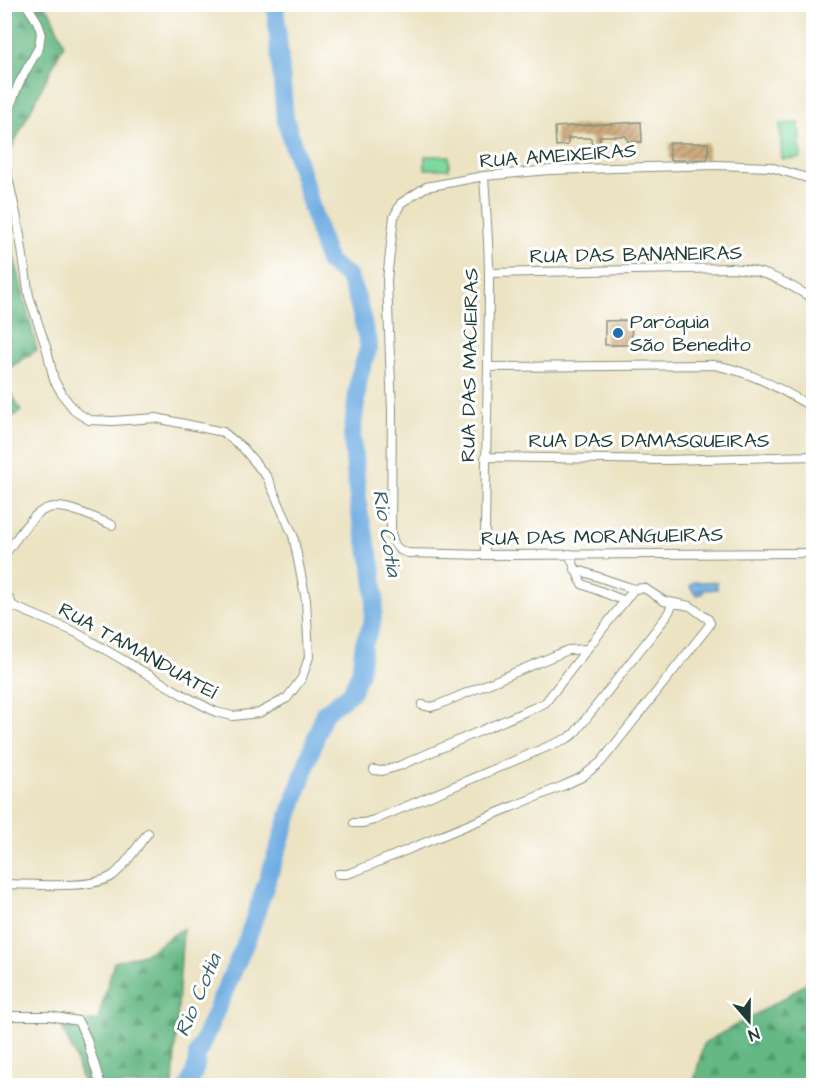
<svg xmlns="http://www.w3.org/2000/svg" width="818" height="1090" font-family="'Architects Daughter',sans-serif">
<style>
.green{fill:#7cd79d;stroke:#4e8a68;stroke-width:1.5}
.forest{fill:url(#forest-firs);stroke:#427a5c;stroke-width:1.5}
.water{fill:url(#water-waves);stroke:#47758b;stroke-width:1.5}
.lines{fill:none;stroke-linecap:round;stroke-linejoin:round}
.river{stroke:#6fade2;stroke-width:18}
.building{fill:url(#building-hatch)}
.minor-casing{stroke:#86907c;stroke-width:10}
.minor{stroke:#fff;stroke-width:8}
.poi-dot{fill:#1f6fb2;stroke:#fff;stroke-width:2}
.labels{text-anchor:middle;dominant-baseline:central;stroke-width:6;stroke-linejoin:round;paint-order:stroke}
.street-label{font-size:20px;fill:#1f3d34;stroke:#fff}
.poi-label{font-size:20px;fill:#1f3d34;stroke:#fff;text-anchor:start}
.water-label{font-size:21px;font-style:italic;fill:#375f68;stroke:#fff}
</style>
<defs>
<pattern id="forest-firs" width="22" height="20" patternUnits="userSpaceOnUse" patternTransform="scale(1.5)"><rect width="22" height="20" fill="#65b884"/><path d="M5 1l3.5 6h-7zM16 11l3.5 6h-7z" fill="#53976d"/></pattern>
<pattern id="water-waves" width="16" height="10" patternUnits="userSpaceOnUse" patternTransform="scale(1.5)"><rect width="16" height="10" fill="#6fade2"/><path d="M0 5q4-4 8 0t8 0" fill="none" stroke="#5b8eb8"/></pattern>
<pattern id="building-hatch" width="6" height="6" patternUnits="userSpaceOnUse" patternTransform="scale(1.5)"><rect width="6" height="6" fill="#ceaa7d"/><path d="M-1 1l2-2M0 6l6-6M5 7l2-2" fill="none" stroke="#a78c67"/></pattern>
</defs>
<rect width="100%" height="100%" fill="#fff"/>
<filter id="ink" filterUnits="userSpaceOnUse"><feTurbulence type="fractalNoise" baseFrequency=".0167" numOctaves="2"/><feDisplacementMap in="SourceGraphic" scale="12" xChannelSelector="R" yChannelSelector="G"/><feConvolveMatrix kernelMatrix="1 2 1 2 8 2 1 2 1" color-interpolation-filters="sRGB"/></filter>
<filter id="wash" filterUnits="userSpaceOnUse"><feTurbulence type="fractalNoise" baseFrequency=".008" numOctaves="4" result="noise"/><feDisplacementMap in="SourceGraphic" scale="24" xChannelSelector="R" yChannelSelector="G"/><feGaussianBlur stdDeviation="1.35" result="paint"/><feColorMatrix in="noise" values="0 0 0 0 0 0 0 0 0 0 0 0 0 0 0 0 0 1.4 0 .05"/><feComposite in="paint" operator="in"/></filter>
<g filter="url(#wash)">
<rect width="100%" height="100%" fill="#ece3c3"/>
<!-- green -->
<path class="green" d="M799,123L801,158L782,159L780,124Z
M425,156H449V169H425Z"/>
<!-- forest -->
<path class="forest" d="M5,5H44L50,12L64,44L5,161Z
M4,214L37,350L5,371H4Z
M4,380L21,411L5,422H4Z
M183,928L173,1085H83L74,1054L61,1025L98,1020L114,962L147,953Z
M813,978V1085H693L704,1043L786,997Z"/>
<!-- water -->
<path class="water" d="M694,582H717V589L704,590L702,594L696,595L691,589L690,586Z"/>
<g class="lines">
<!-- river -->
<path class="river" d="M189,1086L196,1067L197,1055L248,937L324,713L351,693L360,672L364,643L372,624L375,598L372,566L359,511L352,436L359,377L369,347L357,298L348,276L328,262L285,118L275,4"/>
</g>
<g id="blocks">
<!-- building -->
<path class="building" d="M641,122L642,142H628L626,136H600V148H592L591,138H568V145L556,146L555,127Z
M669,143H708V159L670,160Z
M631,320L632,345H605V321Z"/>
</g>
</g>
<g filter="url(#ink)">
<use href="#blocks" fill-opacity="0" stroke="#86907c" stroke-width="1.5"/>
<g class="lines">
<defs>
<path id="minor" d="M4,122L19,83L39,47L41,32L37,21L26,4
M4,159L18,223L29,296L47,350L54,380L64,397L76,412L89,420L113,421L156,418L223,432L243,448L267,477L293,535L306,600L309,657L302,678L287,698L259,713L233,716L216,712L185,696L75,632L13,606
M484,176C486,210 489,243 489,277C489,370 485,462 485,555
M814,180L770,167L716,165L549,170L484,176L426,187L401,203L394,217L387,280L392,411L391,532C393,544 396,550 408,553L485,555L814,553
M489,273L732,268C769,271 782,281 814,299
M488,367L714,365C753,372 780,389 814,408
M485,457L666,460L814,456
M569,554L582,584L625,601
M4,556C45,497 46,497 112,525
M4,590L13,606
M422,705L431,707L438,705L568,650L587,649
M374,770L382,771L399,766L545,703L634,589
M354,823H363L374,820L568,738L574,734L666,617L673,604
M338,874H347L356,871L565,785L582,777L601,762L708,627L710,623L708,619L690,606L664,601L644,588L634,589L575,569
M4,884C30,884 91,890 112,876C124,868 138,845 148,833
M4,1016H50L78,1021L86,1037L101,1086"/>
</defs>
<!-- minor casing -->
<use href="#minor" class="minor-casing"/>
<!-- minor -->
<use href="#minor" class="minor"/>
</g>
</g>
<!-- markers -->
<circle class="poi-dot" cx="618" cy="333" r="6"/>
<g class="labels">
<!-- street labels -->
<g class="street-label">
<text transform="translate(558 156) rotate(-4)">RUA AMEIXEIRAS</text>
<text transform="translate(636 255) rotate(-1)">RUA DAS BANANEIRAS</text>
<text transform="translate(470 365) rotate(-89)">RUA DAS MACIEIRAS</text>
<text x="649" y="441">RUA DAS DAMASQUEIRAS</text>
<text transform="translate(602 537) rotate(-1)">RUA DAS MORANGUEIRAS</text>
<text transform="translate(138 651) rotate(29)">RUA TAMANDUATEÍ</text>
</g>
<!-- poi labels -->
<g class="poi-label">
<text x="630" y="322">Paróquia<tspan x="630" dy="23">São Benedito</tspan></text>
</g>
<!-- water labels -->
<g class="water-label">
<text transform="translate(387 533) rotate(80)">Rio Cotia</text>
<text transform="translate(198 995) rotate(-67)">Rio Cotia</text>
</g>
</g>
<!-- margin -->
<rect width="818" height="1090" fill="none" stroke="#fff" stroke-width="24"/>
<!-- north arrow -->
<g transform="translate(749 1021) rotate(160)" stroke="#ffffff" stroke-width="4.5" paint-order="stroke">
<path d="M0-4.5L10 22L0 15L-10 22Z" fill="#1f3d34"/>
<text y="-9" font-size="16" font-weight="bold" text-anchor="middle" fill="#1f3d34">N</text>
</g>
</svg>
